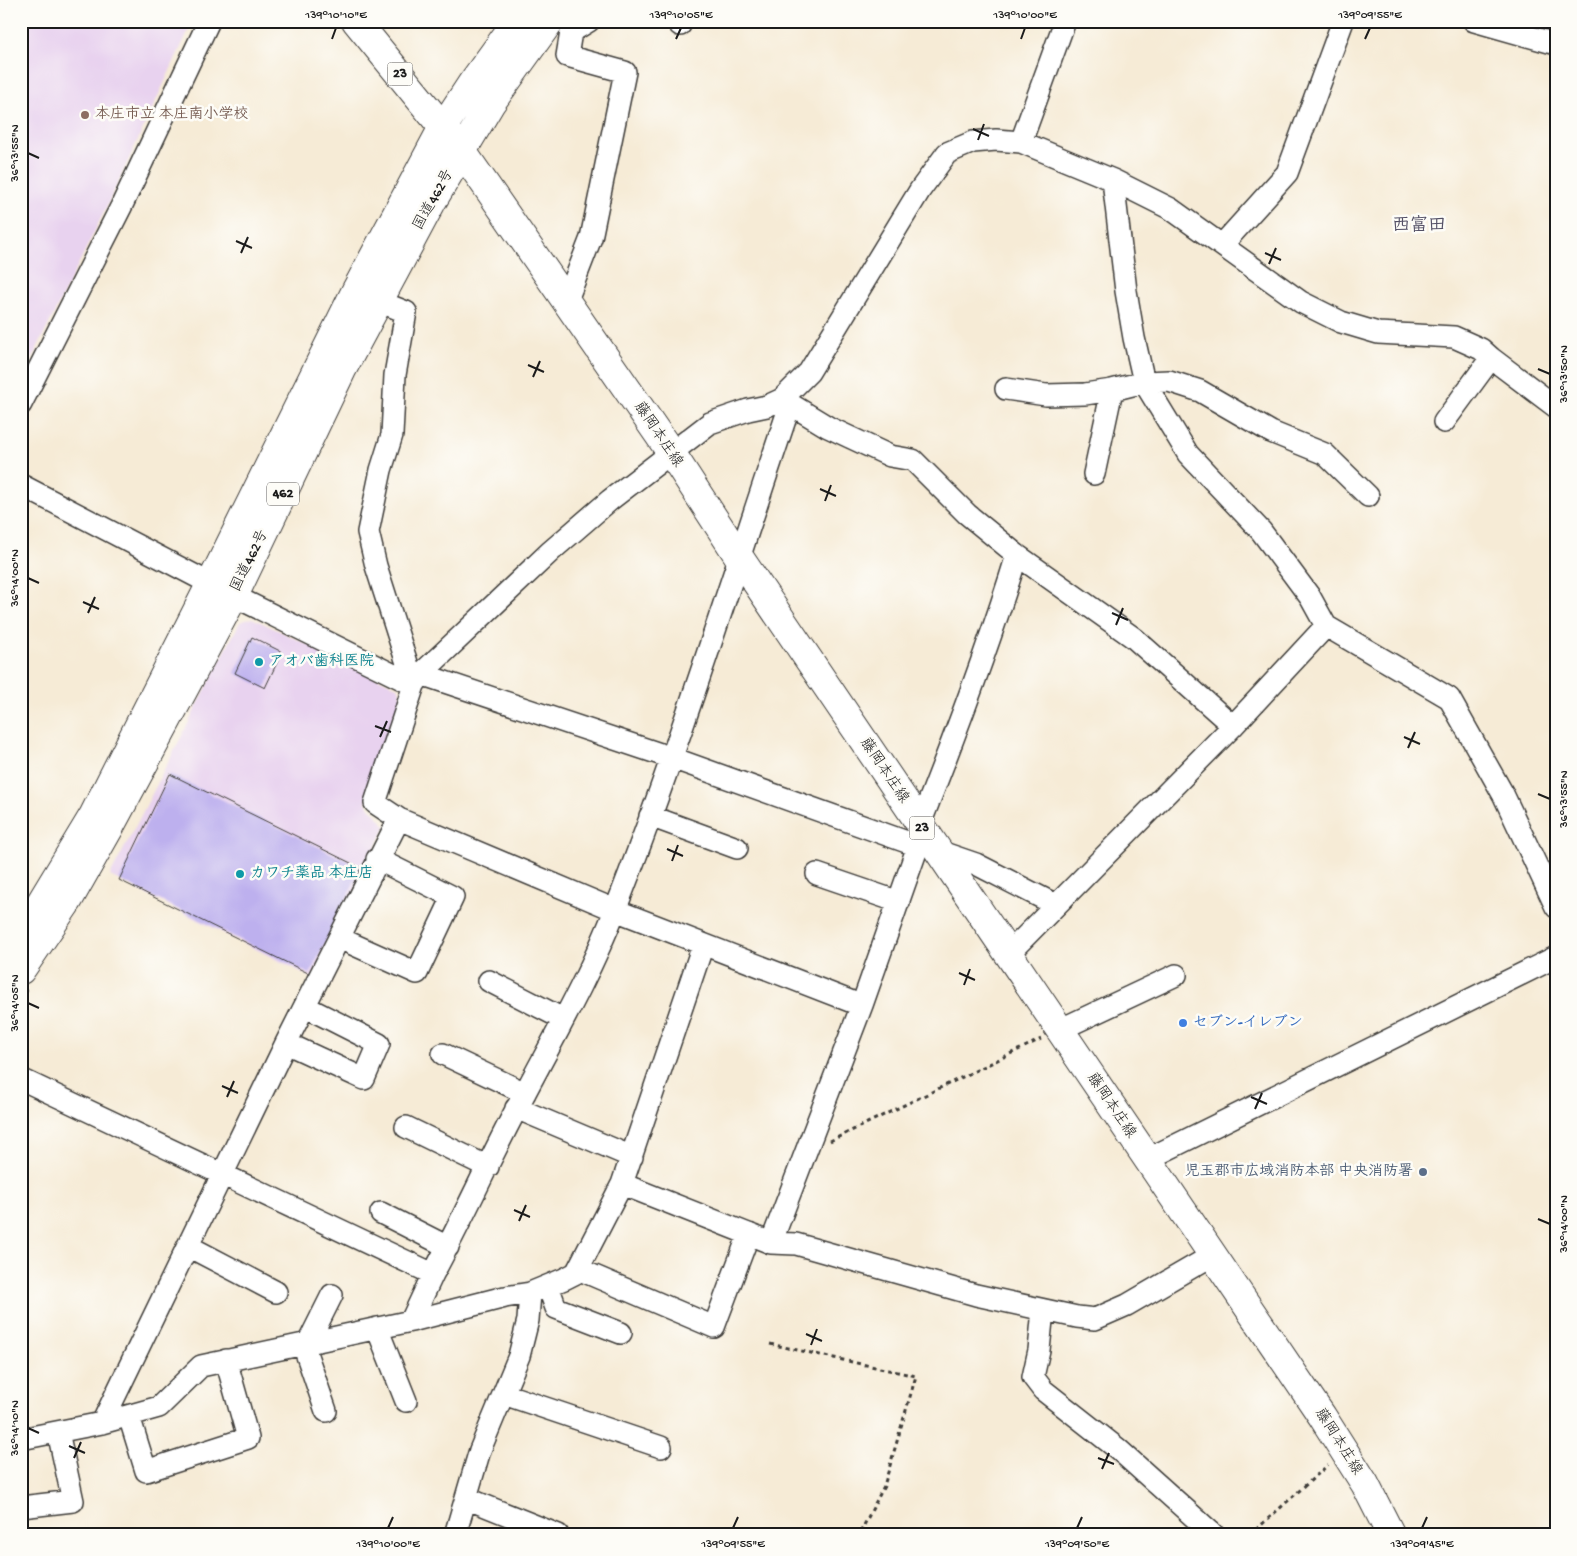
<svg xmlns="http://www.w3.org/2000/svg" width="1577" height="1556" font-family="'Gochi Hand','Klee One',sans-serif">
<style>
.built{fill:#e8d2ef}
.building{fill:#bdb0ee}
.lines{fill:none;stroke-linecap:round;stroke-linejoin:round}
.minor-casing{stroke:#3d3b38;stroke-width:24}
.major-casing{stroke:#3d3b38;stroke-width:30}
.highway-casing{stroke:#3d3b38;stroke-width:30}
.path{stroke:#3d3b38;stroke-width:3;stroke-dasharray:4 4;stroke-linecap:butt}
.minor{stroke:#fff;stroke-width:21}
.major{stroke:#fff;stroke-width:28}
.highway{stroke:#fff;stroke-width:28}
.ticks{fill:none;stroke:#1c1c1c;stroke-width:2}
.education-dot{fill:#8d6e63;stroke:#fdfcf7;stroke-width:2}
.culture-dot{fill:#0f9aa8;stroke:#fdfcf7;stroke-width:2}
.shop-dot{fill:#3f7fe0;stroke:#fdfcf7;stroke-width:2}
.service-dot{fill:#5c6f8a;stroke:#fdfcf7;stroke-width:2}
.labels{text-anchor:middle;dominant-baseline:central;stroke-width:5;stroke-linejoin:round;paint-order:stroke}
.shield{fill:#fdfcf7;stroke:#605f5e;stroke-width:1}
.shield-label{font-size:14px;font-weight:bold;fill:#1c1c1c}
.education-label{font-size:15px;font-weight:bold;fill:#785e54;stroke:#fdfcf7;text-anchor:start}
.street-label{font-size:15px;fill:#1c1c1c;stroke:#fdfcf7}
.culture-label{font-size:15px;font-weight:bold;fill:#0d838f;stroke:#fdfcf7;text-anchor:start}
.shop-label{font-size:15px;font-weight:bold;fill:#366cbe;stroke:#fdfcf7;text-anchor:start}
.service-label{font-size:15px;font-weight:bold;fill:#4e5e75;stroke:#fdfcf7;text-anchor:end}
.quarter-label{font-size:18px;font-weight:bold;fill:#545066;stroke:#fdfcf7}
.neatline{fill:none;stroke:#1c1c1c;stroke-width:2}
.ticks-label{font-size:12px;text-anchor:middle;fill:#1c1c1c}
</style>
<rect width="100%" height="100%" fill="#fdfcf7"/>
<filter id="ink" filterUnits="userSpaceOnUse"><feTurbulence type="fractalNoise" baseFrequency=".02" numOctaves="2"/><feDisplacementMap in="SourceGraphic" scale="10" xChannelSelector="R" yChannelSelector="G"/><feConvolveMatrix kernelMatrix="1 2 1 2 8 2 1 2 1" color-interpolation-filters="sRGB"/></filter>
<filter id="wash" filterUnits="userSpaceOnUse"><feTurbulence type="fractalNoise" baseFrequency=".0096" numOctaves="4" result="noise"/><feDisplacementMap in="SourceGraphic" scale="20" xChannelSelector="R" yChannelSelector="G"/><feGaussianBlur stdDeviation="1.12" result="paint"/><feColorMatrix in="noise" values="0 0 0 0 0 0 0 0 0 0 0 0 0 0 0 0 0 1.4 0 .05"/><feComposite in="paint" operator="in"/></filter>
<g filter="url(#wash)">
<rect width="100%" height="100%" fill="#f6ebd6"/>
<!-- built -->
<path class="built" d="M21,21H193L106,208L21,381Z
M252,618L399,688L402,702L366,803L386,826L313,978L110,876L240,622Z"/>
<g id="blocks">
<!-- building -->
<path class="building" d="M252,637L282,652L265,688L235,673Z
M170,774L361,868L310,974L119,880Z"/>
</g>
</g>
<g filter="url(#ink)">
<use href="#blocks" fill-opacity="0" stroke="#3d3b38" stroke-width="1"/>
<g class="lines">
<defs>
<path id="minor" d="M1474,21L1556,44
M680,25V21
M1021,142L1065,21
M1113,180L1126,291L1134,338L1144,382L1188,454L1261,531L1310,597L1326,626L1449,698L1503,794L1556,907
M1222,245L1287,173L1343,21
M567,300L591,238L625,72L567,56L571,32L589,21
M378,301L406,312L395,375L392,435L381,470L368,532L376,566L414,685
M1006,389L1046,395L1085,394L1112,390
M782,399L828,427L890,456L913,460L967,514L1017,555L1134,638L1233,726
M21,404L121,207L209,21
M1444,422L1491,358
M1094,474L1112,390L1144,382L1169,381L1200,391L1271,432L1325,454L1368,496
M21,485L234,596L414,685
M421,674L672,758L918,846L928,838
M650,816L737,848
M399,819L615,910L855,1003L862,1005L918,846
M920,824C955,736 989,646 1017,555
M938,851L976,864L1056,905
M817,874L899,902
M339,938L417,973L453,897L377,859
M1008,954L1233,726L1326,626
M489,981L563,1019
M1059,1030L1176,975
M286,1043L364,1079L379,1044L306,1007
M443,1054L525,1093
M21,1079L433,1274L411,1321
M516,1108L632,1157
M406,1127L488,1167
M1148,1159L1556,957
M622,1184L771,1243L796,1244L976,1295L1077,1317L1095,1319L1127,1305L1213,1255
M381,1213L448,1247
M771,1243L862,1005
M188,1246L276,1292
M578,1269L714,1327L749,1234
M433,1274C463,1219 488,1162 518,1106C552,1041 589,977 616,908C680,745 732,577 788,411L782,399
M548,1286L556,1308L621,1333
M1043,1310L1039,1350L1033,1377L1043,1390L1118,1449L1214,1535
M377,1328L406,1401
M308,1343L332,1295
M303,1344L326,1411
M504,1394L661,1447
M129,1416L146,1471L248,1438L226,1360
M102,1423L286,1043L399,819L375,803L414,685L421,674L551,551L610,500L710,423L748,410L767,406L782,399L809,372L920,190L947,153L973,142L996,140L1021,142L1113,180L1171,209L1301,302L1341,322L1378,333L1454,337L1481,349L1491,358L1556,407
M21,1439L102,1423L159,1407L201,1366L411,1321L505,1297L530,1293L564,1279L576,1273L622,1184L703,945
M466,1498L558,1535
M21,1507L73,1501L58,1432
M455,1535L480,1450L519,1356L528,1320L530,1293"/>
<path id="major" d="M356,21L462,151L672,454L739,557L1322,1416L1365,1484L1391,1535"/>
<path id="highway" d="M21,935L93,816L211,583L357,288L411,187L443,127L472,83L517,21
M21,970L68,901L110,827L234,596L342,370L433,200L491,103L550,21"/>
</defs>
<!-- minor casing -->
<use href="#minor" class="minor-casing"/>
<!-- major casing -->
<use href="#major" class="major-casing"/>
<!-- highway casing -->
<use href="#highway" class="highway-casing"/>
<!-- path -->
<path class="path" d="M21,998L27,990
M830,1141L1041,1039
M770,1344L916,1376L884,1486L859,1535
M1250,1535L1328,1465"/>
<!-- minor -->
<use href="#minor" class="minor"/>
<!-- major -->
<use href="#major" class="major"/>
<!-- highway -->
<use href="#highway" class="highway"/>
</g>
</g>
<!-- ticks -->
<path class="ticks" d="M332,39L336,28M676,39L681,28M1021,39L1025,28M1365,39L1370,28M973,129L989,136M978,140L984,124M28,153L39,158M236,241L252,248M241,253L248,237M1265,253L1281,260M1269,264L1276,248M528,365L544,372M1538,369L1550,374M533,377L540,361M820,489L836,496M825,501L831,485M28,578L39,583M83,602L99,609M88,613L95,597M1112,613L1128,620M1116,625L1123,608M375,726L391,732M380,737L387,721M1404,737L1420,744M1408,748L1415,732M1538,794L1550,799M667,849L683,856M672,861L678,845M959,973L975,980M964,985L970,969M28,1003L39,1008M222,1086L238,1093M227,1097L234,1081M1251,1097L1267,1104M1255,1109L1262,1093M514,1210L530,1217M1538,1219L1550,1224M519,1221L526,1205M806,1334L822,1341M811,1345L817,1329M28,1428L39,1433M69,1446L85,1453M74,1458L81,1442M1098,1458L1114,1464M1102,1469L1109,1453M388,1528L393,1517M733,1528L738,1517M1077,1528L1082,1517M1422,1528L1427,1517"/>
<!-- markers -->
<circle class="education-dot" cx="85" cy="115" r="5"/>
<g class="culture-dot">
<circle cx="259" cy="662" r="5"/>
<circle cx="240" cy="874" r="5"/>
</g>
<circle class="shop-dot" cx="1183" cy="1023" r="5"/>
<circle class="service-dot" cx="1423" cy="1172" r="5"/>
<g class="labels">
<!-- shield labels -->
<g class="shield">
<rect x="387.5" y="62.5" width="25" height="23" rx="4"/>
<rect x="267" y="482.5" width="32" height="23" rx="4"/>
<rect x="909.5" y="816.5" width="25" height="23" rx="4"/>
</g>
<g class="shield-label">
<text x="400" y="74">23</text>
<text x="283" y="494">462</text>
<text x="922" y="828">23</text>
</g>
<!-- education labels -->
<g class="education-label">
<text x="95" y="115">本庄市立 本庄南小学校</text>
</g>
<!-- street labels -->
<g class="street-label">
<text transform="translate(434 200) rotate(-61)">国道462号</text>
<text transform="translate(658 435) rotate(56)">藤岡本庄線</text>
<text transform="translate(250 561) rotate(-64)">国道462号</text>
<text transform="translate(884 771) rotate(56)">藤岡本庄線</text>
<text transform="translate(1111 1106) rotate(56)">藤岡本庄線</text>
<text transform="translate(1338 1442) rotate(58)">藤岡本庄線</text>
</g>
<!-- culture labels -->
<g class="culture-label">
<text x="269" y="662">アオバ歯科医院</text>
<text x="250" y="874">カワチ薬品 本庄店</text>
</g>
<!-- shop labels -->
<g class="shop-label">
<text x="1193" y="1023">セブン-イレブン</text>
</g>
<!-- service labels -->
<g class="service-label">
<text x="1413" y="1172">児玉郡市広域消防本部 中央消防署</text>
</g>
<!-- quarter labels -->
<g class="quarter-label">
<text x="1419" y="226">西富田</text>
</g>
</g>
<!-- margin -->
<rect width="1577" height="1556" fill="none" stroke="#fdfcf7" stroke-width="55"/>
<rect x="28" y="28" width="1522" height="1500" class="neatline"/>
<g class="ticks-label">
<text x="336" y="18">139°10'10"E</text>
<text x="681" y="18">139°10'05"E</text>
<text x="1025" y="18">139°10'00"E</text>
<text x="1370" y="18">139°09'55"E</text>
<text transform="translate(14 153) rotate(-90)" y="4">36°13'55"N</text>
<text transform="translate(1563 374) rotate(-90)" y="4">36°13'50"N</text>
<text transform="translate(14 578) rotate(-90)" y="4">36°14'00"N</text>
<text transform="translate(1563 799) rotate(-90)" y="4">36°13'55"N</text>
<text transform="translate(14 1003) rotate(-90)" y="4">36°14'05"N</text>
<text transform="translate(1563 1224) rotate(-90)" y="4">36°14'00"N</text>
<text transform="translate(14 1428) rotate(-90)" y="4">36°14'10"N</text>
<text x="388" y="1547">139°10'00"E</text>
<text x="733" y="1547">139°09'55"E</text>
<text x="1077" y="1547">139°09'50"E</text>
<text x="1422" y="1547">139°09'45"E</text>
</g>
</svg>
